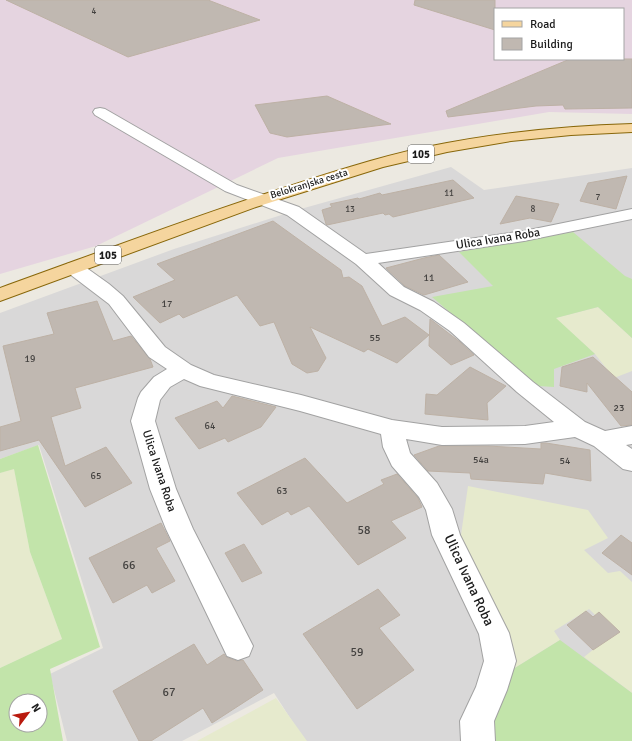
<svg xmlns="http://www.w3.org/2000/svg" width="632" height="741" font-family="Signika,sans-serif">
<style>
.residential{fill:#d9d8d8}
.industrial{fill:#e5d4e0;fill-rule:evenodd}
.farmland{fill:#e6eacd}
.grass{fill:#c2e4aa;fill-rule:evenodd}
.building{fill:#c0b8b1;stroke:#bdb1a5}
.lines{fill:none;stroke-linecap:round;stroke-linejoin:round}
.minor-casing{stroke:#a2a2a2;stroke-width:2}
.major-casing{stroke:#88670a;stroke-width:2}
.minor{fill:#fff;fill-rule:evenodd}
.major{fill:#f5d59e;fill-rule:evenodd}
.labels{text-anchor:middle;dominant-baseline:central;stroke-width:4;stroke-linejoin:round;paint-order:stroke}
.far-number-label{font-size:9px;fill:#444240}
.far-street-label{font-size:10px;fill:#1b1b1b;stroke:#fff}
.number-label{font-size:10px;fill:#444240}
.shield{fill:#fff;stroke:#5f5f5f;stroke-width:1}
.shield-label{font-size:11px;font-weight:bold;fill:#1b1b1b}
.street-label{font-size:12px;fill:#1b1b1b;stroke:#fff}
.near-number-label{font-size:12px;fill:#444240}
.near-street-label{font-size:14px;fill:#1b1b1b;stroke:#fff}
</style>
<rect width="100%" height="100%" fill="#ece9e1"/>
<!-- residential -->
<path class="residential" d="M451,167L484,190L632,168V710L524,741H305L274,693L182,741H67L50,674L103,648L39,445L0,459V313L174,249L297,210Z"/>
<!-- industrial -->
<path class="industrial" d="M0,0H632V114L549,112L278,158L96,246L0,274ZM495,9H623V59H495Z"/>
<!-- farmland -->
<path class="farmland" d="M598,307L632,338V371L614,378L595,354L555,318Z
M14,468L30,552L62,639L0,668V473Z
M468,486L588,510L608,538L584,550L608,573L620,571L632,582V693L584,657L614,633L589,609L554,631L560,640L510,671L460,542Z
M276,698L307,741H197Z"/>
<!-- grass -->
<path class="grass" d="M573,232L625,276L632,279V338L598,307L556,318L595,354L554,369V387L538,386L517,370L432,297L493,286L459,252Z
M38,445L100,647L50,669L63,741H0V668L62,639L30,552L14,469L0,473V459ZM16,701H40V725H16Z
M560,640L632,693V741H489V711L510,671Z"/>
<!-- building -->
<path class="building" d="M6,0H208L260,20L128,57Z
M415,0H495V30L414,5Z
M570,59H632V108L565,109L563,105L536,106L448,117L446,111Z
M327,96L391,124L287,137L270,133L255,105Z
M627,176L616,209L580,201L588,183Z
M453,180L474,198L393,217L389,214L385,215L383,213L327,225L326,224L322,210L332,207L330,204L358,198L359,199L380,193L382,195Z
M516,196L559,204L551,222L530,218L500,224Z
M273,221L341,270L343,278L349,277L362,286L382,326L405,317L429,335L397,363L368,349L364,352L310,327L326,358L318,371L307,373L292,364L274,322L260,326L237,295L183,318L179,314L160,323L133,297L175,280L157,264Z
M439,255L468,282L424,295L405,286L386,268L424,258Z
M97,301L113,341L131,336L150,359L153,367L75,388L81,408L51,417L65,466L106,447L132,483L85,507L39,440L0,451V427L21,421L3,346L54,334L47,313Z
M430,319L460,342L474,355L451,365L429,346Z
M593,357L632,392V425L621,426L587,383V392L560,386L562,367Z
M470,367L506,386L487,403L488,420L425,414L426,394L437,395Z
M232,396L276,407L261,427L228,442L225,438L199,449L175,418L217,401L223,408Z
M541,443H546L590,450L591,481L545,473L543,484L471,479L470,473L428,471L414,455L439,446H488L541,449Z
M305,458L347,503L384,484L381,480L397,474L418,498L422,507L391,521L406,538L358,565L309,506L291,515L288,511L262,525L237,493Z
M161,523L170,541L156,548L175,581L152,593L147,585L113,603L89,558Z
M621,535L632,543V575L602,553Z
M244,544L262,573L242,582L225,553Z
M378,589L400,615L379,628L414,670L357,709L303,634Z
M586,611L593,617L599,612L620,632L593,650L567,625Z
M194,644L207,665L224,654L226,657L237,661L243,660L263,690L212,723L203,708L151,741H139L113,691Z"/>
<g class="lines">
<defs>
<path id="minor" d="M100,108L105,109L237,185L299,207L366,254L524,231L632,209V219L524,241L378,263L404,287L434,302L464,323L533,382L585,422L605,431L632,426V444L626,445L632,449V471L623,469L594,446L575,437L525,444L442,445L406,439L410,453L437,483L448,502L452,509L460,535L509,633L516,661L507,690L494,721L495,741H461L460,721L476,687L484,661L479,634L432,535L426,510L419,497L392,466L383,447L381,434L300,411L200,386L184,379L170,387L160,400L155,421L176,489L193,529L253,646L249,656L238,660L227,656L166,529L150,489L131,421L138,398L141,392L154,377L167,369L149,357L109,304L67,272L65,268L67,264L74,262L81,264L109,284L123,296L165,347L191,365L214,375L301,395L392,420L442,427L525,426L554,422L517,392L450,331L420,310L390,295L356,264L287,215L225,191L95,115L93,112L95,109Z"/>
<path id="major" d="M632,124V132L571,135L511,141L447,152L383,167L256,207L0,301V288C92,255 184,220 277,190C326,174 375,158 426,147C494,133 563,126 632,124Z"/>
</defs>
<!-- minor casing -->
<use href="#minor" class="minor-casing"/>
<!-- major casing -->
<use href="#major" class="major-casing"/>
<!-- minor -->
<use href="#minor" class="minor"/>
<!-- major -->
<use href="#major" class="major"/>
</g>
<g class="labels">
<!-- far-number labels -->
<g class="far-number-label">
<text x="94" y="11">4</text>
<text x="449" y="193">11</text>
<text x="598" y="197">7</text>
<text x="350" y="209">13</text>
<text x="533" y="209">8</text>
</g>
<!-- far-street labels -->
<g class="far-street-label">
<text transform="translate(309 184) rotate(-17)">Belokranjska cesta</text>
</g>
<!-- number labels -->
<g class="number-label">
<text x="429" y="278">11</text>
<text x="167" y="304">17</text>
<text x="375" y="338">55</text>
<text x="30" y="359">19</text>
<text x="619" y="408">23</text>
<text x="210" y="426">64</text>
<text x="481" y="460">54a</text>
<text x="565" y="461">54</text>
<text x="96" y="476">65</text>
<text x="282" y="491">63</text>
</g>
<!-- shield labels -->
<g class="shield">
<rect x="408" y="145" width="26" height="18" rx="3"/>
<rect x="95" y="246" width="26" height="18" rx="3"/>
</g>
<g class="shield-label">
<text x="421" y="154">105</text>
<text x="108" y="255">105</text>
</g>
<!-- street labels -->
<g class="street-label">
<text transform="translate(498 239) rotate(-9)">Ulica Ivana Roba</text>
<text transform="translate(159 471) rotate(72)">Ulica Ivana Roba</text>
</g>
<!-- near-number labels -->
<g class="near-number-label">
<text x="364" y="530">58</text>
<text x="129" y="565">66</text>
<text x="357" y="652">59</text>
<text x="169" y="692">67</text>
</g>
<!-- near-street labels -->
<g class="near-street-label">
<text transform="translate(469 580) rotate(65)">Ulica Ivana Roba</text>
</g>
</g>
<!-- legend -->
<rect x="494" y="8" width="130" height="52" fill="#ffffff" stroke="#a4a4a4"/>
<rect x="502" y="21" width="20" height="6" fill="#f5d59e" stroke="#a4a4a4"/>
<text x="530" y="28" font-size="12" fill="#1b1b1b">Road</text>
<rect x="502" y="38" width="20" height="12" fill="#c0b8b1" stroke="#a4a4a4"/>
<text x="530" y="48" font-size="12" fill="#1b1b1b">Building</text>
<!-- north arrow -->
<g transform="translate(28 713) rotate(58)"><circle r="19" fill="#ffffff" stroke="#a4a4a4"/>
<path d="M0-3L7 15L0 10L-7 15Z" fill="#b91a0e"/>
<text y="-6" font-size="11" font-weight="bold" text-anchor="middle" fill="#1b1b1b">N</text>
</g>
</svg>
